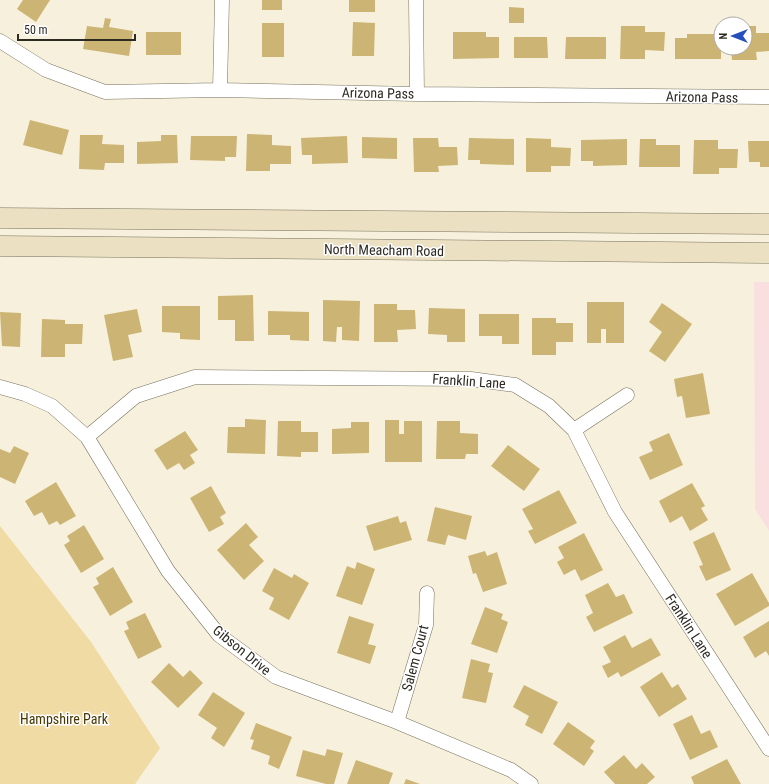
<svg xmlns="http://www.w3.org/2000/svg" width="769" height="784" font-family="'Roboto Condensed',sans-serif">
<style>
.commercial{fill:#fadfe1}
.green{fill:#efdba3}
.building{fill:#ccb574}
.lines{fill:none;stroke-linecap:round;stroke-linejoin:round}
.minor-casing{stroke:#77715f;stroke-width:15}
.secondary-casing{stroke:#77715f;stroke-width:21}
.minor{stroke:#fff;stroke-width:14}
.secondary{stroke:#ebe0c2;stroke-width:20}
.labels{text-anchor:middle;dominant-baseline:central;stroke-width:3;stroke-linejoin:round;paint-order:stroke}
.street-label{font-size:14px;fill:#2d2a22;stroke:#fff}
.park-label{font-size:14px;fill:#463600;stroke:#fff}
</style>
<rect width="100%" height="100%" fill="#f7f0dc"/>
<!-- commercial -->
<path class="commercial" d="M754,282H769V531L755,509Z"/>
<!-- green -->
<path class="green" d="M0,526L91,642L160,748L135,784H0Z"/>
<!-- building -->
<path class="building" d="M23,0H50L36,22L17,9Z
M262,0H282V10H262Z
M349,0H375V12H349Z
M509,7L524,8V23H509Z
M105,18L111,19L109,27L133,31L129,56L83,49L87,26L103,28Z
M353,22L375,23L374,56H352Z
M262,23H284V57H262Z
M621,26H645V32H665L664,51L645,50V59H620Z
M745,26H756V33H769V51L756,52L757,60H732L731,48H745Z
M146,32H181V55H146Z
M453,32H486V37H499V58L453,59Z
M687,34H721V59H675V38H687Z
M514,37H547L548,58H514Z
M566,37H606V59H565Z
M30,120L69,130L62,155L23,145Z
M247,134L272,135V145L291,146V164H270V171H246Z
M80,135H103L102,144L124,145V163H105L104,170L79,169Z
M161,135H177L178,163L137,164V142L161,141Z
M191,136H237L236,157H225V161L190,160Z
M347,136L348,163L312,164V155H302L301,138Z
M362,137L397,138V159L362,158Z
M413,138H438L439,147H457L458,165L438,166L439,172H414Z
M469,138L514,139V165L480,164V160H468Z
M526,138L551,139V147L571,148L570,166H551V172H526Z
M627,139V165L593,166V161H581V140Z
M640,139H656V145H680V167H639Z
M694,140H718V149H738L737,168H719V174H693Z
M748,141H769V167H760V162H749Z
M253,295L254,341H235V320H218V296Z
M323,300L360,301L359,341L342,340V327H337L336,342L323,341Z
M587,302H624V343H606V329H601V343H587Z
M662,303L692,324L665,362L649,351L662,332L649,322Z
M374,304H397V310H415L416,329L397,330L398,342H374Z
M162,306H200V340L180,339V333L162,332Z
M429,308L465,309V342H447V335L428,334Z
M137,309L142,332L128,335L133,357L113,361L104,315Z
M268,311L309,312V341L290,340V335H268Z
M0,312L21,313L20,347L2,346Z
M479,314H519V344H502V336H479Z
M532,318H556V323H573V342H556V355H532Z
M42,319L65,320V324H83L82,344H65V357H41Z
M703,373L710,414L686,418L682,396L677,397L674,379Z
M245,419L266,420L265,454L227,453L228,427H245Z
M385,420H399V434H404V421H422V462H385Z
M278,421H301V432H318V452H301V457L277,456Z
M437,421H460V433L478,434V454H466L465,459H436Z
M351,422H369V453L332,454V429L351,428Z
M185,431L198,450L190,455L195,463L184,470L179,463L167,470L154,450Z
M669,433L683,465L650,480L639,457L653,451L649,442Z
M508,445L540,469L524,491L491,466Z
M14,446L29,453L15,484L0,477V449L10,453Z
M56,482L76,516L60,525L57,521L49,525L42,512L34,516L25,501Z
M692,483L705,506L701,508L708,520L690,531L682,516L670,523L659,501Z
M211,486L226,513L220,517L224,524L209,532L190,498Z
M559,490L577,523L535,544L528,531L533,529L522,509Z
M435,507L472,516L466,540L448,535L445,545L427,541Z
M398,516L400,523L406,521L412,540L374,551L366,526Z
M246,523L258,537L249,545L264,561L244,580L217,550Z
M84,525L104,559L81,573L64,545L70,541L67,536Z
M714,532L731,570L706,581L699,566L703,565L693,542Z
M584,533L603,570L581,581L575,569L564,575L557,562L564,558L558,547Z
M485,551L487,556L497,552L507,584L483,592L476,573L473,574L468,556Z
M357,562L375,569L362,605L336,596L347,566L355,569Z
M113,567L133,602L110,616L93,587L99,584L96,578Z
M274,568L292,578L294,574L309,583L289,620L269,609L274,598L262,591Z
M752,573L769,603V606L735,626L716,594Z
M608,583L616,597L624,594L633,613L594,632L586,617L593,613L585,595Z
M485,607L503,614L501,619L508,622L497,653L471,644Z
M145,613L162,647L138,659L124,631L129,629L126,622Z
M349,616L374,624L368,644L376,646L370,664L337,653Z
M769,621V656L766,651L755,658L743,637Z
M625,635L632,648L651,638L661,655L621,677L618,672L608,678L602,666L611,662L603,647Z
M471,659L490,664L488,672L493,673L486,703L462,698Z
M169,663L183,677L190,670L203,683L178,708L151,682Z
M662,672L672,688L678,684L687,699L659,717L640,687Z
M524,685L558,702L542,734L525,725L529,716L513,707Z
M213,692L245,713L224,747L211,738L217,728L198,715Z
M692,715L701,734L710,730L718,747L690,760L673,724Z
M568,722L595,741L590,748L594,751L584,766L553,744Z
M256,723L292,737L279,769L268,764L270,756L251,749L254,740L250,739Z
M327,749L343,753L334,784H326L296,776L303,750L325,756Z
M624,755L636,769L642,763L655,777L647,784H615L604,772Z
M727,759L741,784H694L691,777Z
M356,760L393,773L389,784H347Z
M406,779L420,784H404Z"/>
<g class="lines">
<defs>
<path id="minor" d="M416,0L417,94
M0,41L46,70L105,92L220,90L417,94L769,97
M220,90L222,0
M0,387L25,394L52,406L87,437L168,571L219,635L276,677L397,722L511,770L531,784
M574,430L627,395
M87,437L136,396L195,377L471,379L515,385L549,406L574,430L615,512L769,749
M397,722L426,625L427,593"/>
<path id="secondary" d="M0,218L769,224
M0,246L769,253"/>
</defs>
<!-- minor casing -->
<use href="#minor" class="minor-casing"/>
<!-- secondary casing -->
<use href="#secondary" class="secondary-casing"/>
<!-- minor -->
<use href="#minor" class="minor"/>
<!-- secondary -->
<use href="#secondary" class="secondary"/>
</g>
<g class="labels">
<!-- street labels -->
<g class="street-label">
<text transform="translate(378 93) rotate(1)">Arizona Pass</text>
<text transform="translate(702 97) rotate(1)">Arizona Pass</text>
<text transform="translate(384 250) rotate(1)">North Meacham Road</text>
<text transform="translate(469 381) rotate(4)">Franklin Lane</text>
<text transform="translate(689 626) rotate(57)">Franklin Lane</text>
<text transform="translate(242 650) rotate(39)">Gibson Drive</text>
<text transform="translate(415 658) rotate(-75)">Salem Court</text>
</g>
<!-- park labels -->
<g class="park-label">
<text x="64" y="719">Hampshire Park</text>
</g>
</g>
<!-- north arrow -->
<g transform="translate(733 36) rotate(270)"><circle r="19" fill="#ffffff" stroke="#abaaa7"/>
<path d="M0-3L7 15L0 10L-7 15Z" fill="#264ebc"/>
<text y="-6" font-size="11" font-weight="bold" text-anchor="middle" fill="#2d2a22">N</text>
</g>
<!-- scale -->
<path d="M18 34v6h117v-6" fill="none" stroke="#2d2a22" stroke-width="2"/>
<text x="24" y="34" font-size="12" fill="#2d2a22" stroke="#ffffff" stroke-width="3" paint-order="stroke">50 m</text>
</svg>
